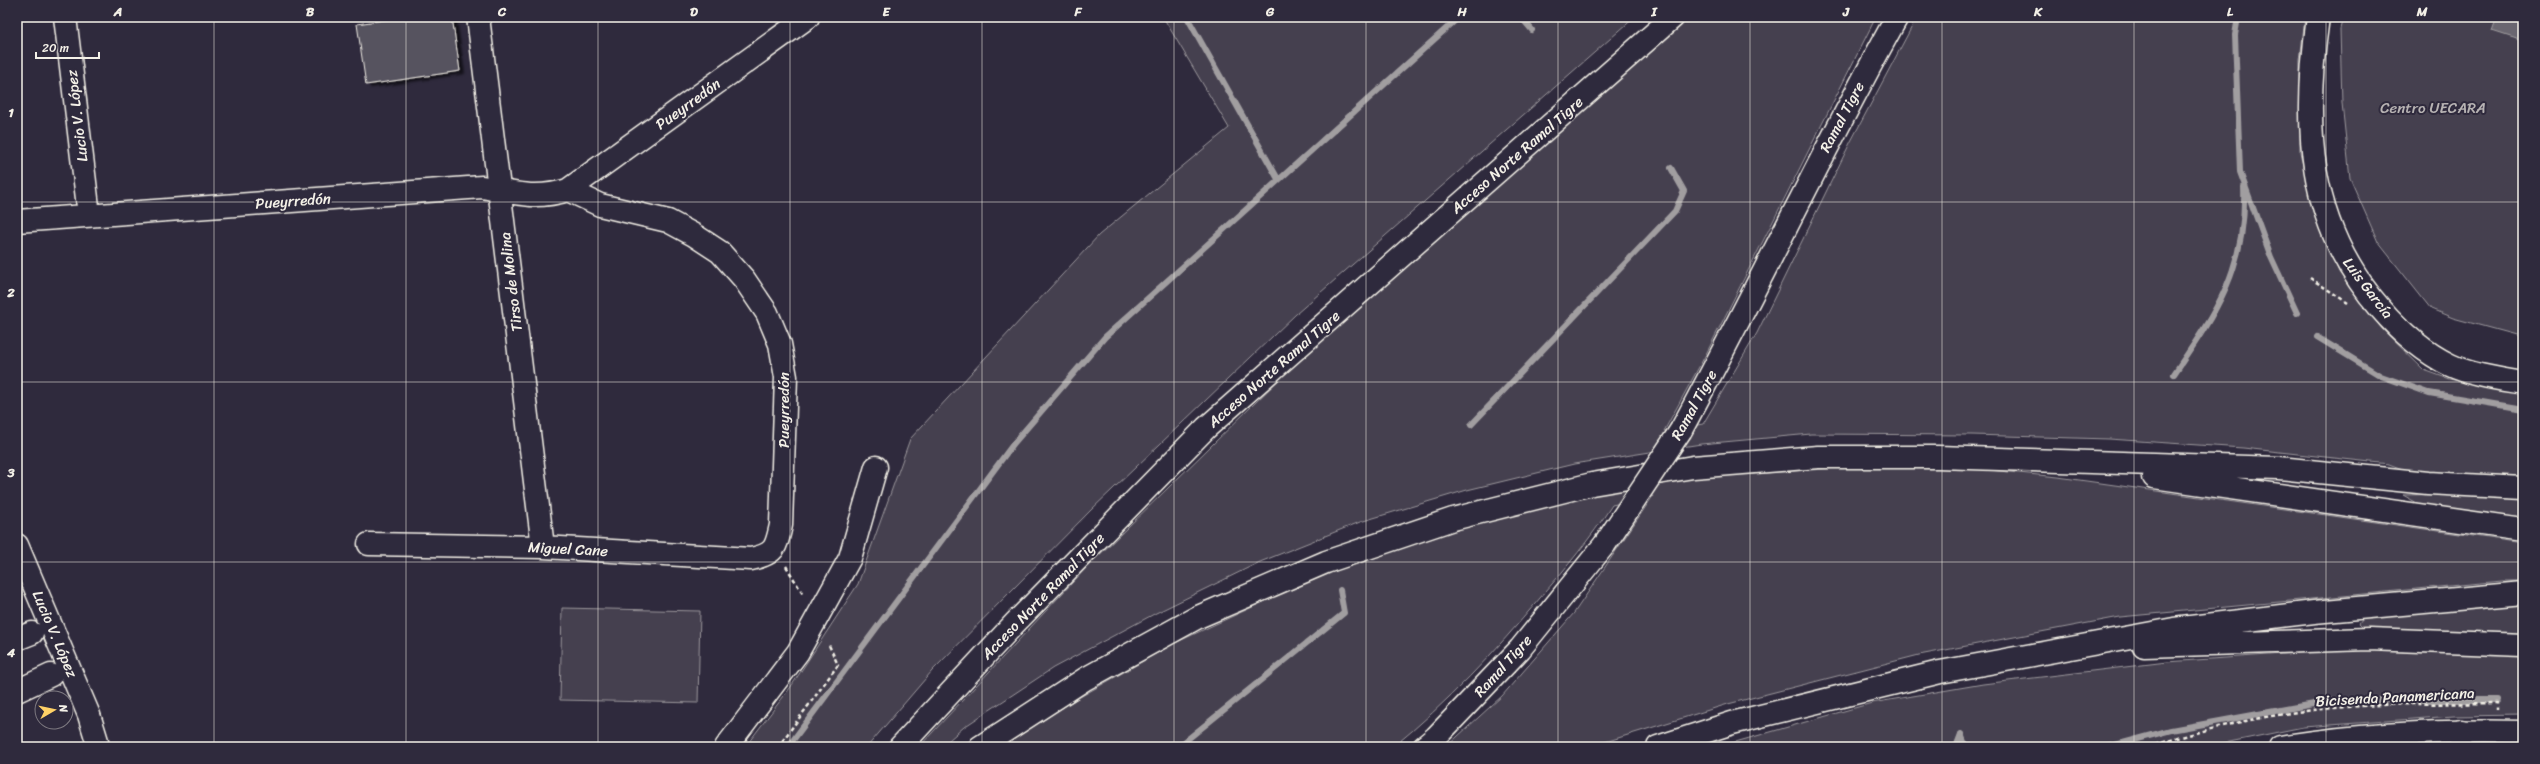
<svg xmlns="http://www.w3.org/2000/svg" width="2540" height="764" font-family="Sriracha,sans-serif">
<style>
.green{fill:#454050;stroke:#9c989c}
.water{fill:#6a6670;stroke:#a19ea0}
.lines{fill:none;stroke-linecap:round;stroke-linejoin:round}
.stream{stroke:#a19ea0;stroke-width:6}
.building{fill:#56525f;stroke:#f4f1e8;filter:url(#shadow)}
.street-casing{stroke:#f4f1e8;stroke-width:25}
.secondary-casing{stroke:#f4f1e8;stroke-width:25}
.highway-casing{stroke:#f4f1e8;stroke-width:25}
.path{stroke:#f4f1e8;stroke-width:2.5;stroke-dasharray:4 3;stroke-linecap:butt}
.street{stroke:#2f2a3d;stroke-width:22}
.secondary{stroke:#2f2a3d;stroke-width:22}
.highway{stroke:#2f2a3d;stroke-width:22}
.highway-bridge-casing{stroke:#f4f1e8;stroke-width:25;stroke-linecap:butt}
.highway-bridge{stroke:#2f2a3d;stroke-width:22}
.grid{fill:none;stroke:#f4f1e8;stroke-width:1;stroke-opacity:0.55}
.labels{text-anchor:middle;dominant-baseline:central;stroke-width:4;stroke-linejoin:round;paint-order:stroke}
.street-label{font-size:15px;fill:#f4f1e8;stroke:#2f2a3d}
.park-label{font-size:15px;fill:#b7b3b3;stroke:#2f2a3d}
.neatline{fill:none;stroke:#f4f1e8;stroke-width:1.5}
.grid-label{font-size:13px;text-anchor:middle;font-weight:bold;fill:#f4f1e8}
</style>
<defs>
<filter id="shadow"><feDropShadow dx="4.5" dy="2.5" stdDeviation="1" flood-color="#0009"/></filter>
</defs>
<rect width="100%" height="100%" fill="#2f2a3d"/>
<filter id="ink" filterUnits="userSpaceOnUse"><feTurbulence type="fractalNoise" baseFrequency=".025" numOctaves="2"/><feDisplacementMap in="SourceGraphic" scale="8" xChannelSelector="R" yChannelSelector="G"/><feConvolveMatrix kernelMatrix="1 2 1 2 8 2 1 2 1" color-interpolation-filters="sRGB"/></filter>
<g filter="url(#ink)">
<!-- green -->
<path class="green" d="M1163,17H1635L1296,314L1091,510L932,671L867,747H745L790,688L858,584L910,439L1099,235L1229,128Z
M1688,17H1876L1705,356L1664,431L1703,424L1757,333L1850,143L1917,17H2305L2300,60V152L2313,211L2339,272L2382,329L2424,370L2449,379L2523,394V478L2413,473L2389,464L2243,448L2109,439L1972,435L1811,434L1701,444L1574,464L1467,490L1360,522L1260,562L1156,613L1053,668L964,727L941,747H919L1086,568L1296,363Z
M2343,17H2523V337L2453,318L2431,309L2378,242L2350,178L2342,103L2340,29Z
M1840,468L1979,469L2058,477L2523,543V581H2502L2120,617L1919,655L1728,704L1589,747H1446L1502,696L1574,613L1653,496L1612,505C1591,538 1566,568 1540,598C1495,652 1447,703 1393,747H1002L1073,701L1175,643L1317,577L1424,539L1546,505L1672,479Z
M2463,494L2523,496V518L2419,504L2403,495Z
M2523,603V635L2366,631L2359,624L2365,616Z
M562,608L700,611L698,703L560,700Z
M2371,648L2523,655V715L2454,716L2303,727L2205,747H1718L1872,703L1983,684L2167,662Z"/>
<!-- water -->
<path class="water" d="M2497,17H2523V41L2492,31Z"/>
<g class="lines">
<!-- stream -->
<path class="stream" d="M1187,17L1278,179
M1521,17L1532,30
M2238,17L2235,35L2240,172L2271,257L2297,313
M2317,337L2381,376L2429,393L2523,409
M2174,374C2217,311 2247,267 2244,187
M1471,425L1675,211L1684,191L1671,168
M1961,734L1966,747
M788,747L1014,443L1105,337L1459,17
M1178,747L1344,613L1340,590
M1956,747L1961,734
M2108,747L2171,730L2335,700H2498"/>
</g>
<!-- building -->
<path class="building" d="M404,17H452L460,71L366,85L357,24Z"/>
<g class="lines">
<defs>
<path id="street" d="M65,17L89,215
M478,17L543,547
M17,221L482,187C514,193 535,200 568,190L808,17
M369,544L543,547L751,559C775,554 776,548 781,525L786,377L780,344L767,313L744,279L720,252L694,235L668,221L600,205L568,190
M17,545L89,715L97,741L96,747
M17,639L32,633
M17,691L51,675
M726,747L798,652L850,558L876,467
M2460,747L2461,731"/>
<path id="secondary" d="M2318,17C2303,124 2306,223 2380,308C2399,330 2423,352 2450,365C2471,375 2500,379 2523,383
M2280,747C2360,734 2442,730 2523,732"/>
<path id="highway" d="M1681,430C1755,294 1821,153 1897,17
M2154,477L2523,530
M2144,646L2369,639L2523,645
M900,747L1015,623L1206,428L1673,17
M980,747L1085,679L1198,617L1326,562L1453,519L1592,484L1693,467L1818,457H1938L2279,468L2428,483L2523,488
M1424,747L1436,737L1520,649L1605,544
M1658,747L1732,723L1940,672L2174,629L2314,612L2523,593"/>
</defs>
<!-- street casing -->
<use href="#street" class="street-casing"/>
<!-- secondary casing -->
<use href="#secondary" class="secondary-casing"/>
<!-- highway casing -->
<use href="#highway" class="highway-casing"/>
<!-- path -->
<path class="path" d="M2310,278L2348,303
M786,566L804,596
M778,747L838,665L828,643
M2149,747C2213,726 2281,711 2348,707C2398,703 2448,704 2497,703V710"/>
<!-- street -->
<use href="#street" class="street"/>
<!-- secondary -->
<use href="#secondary" class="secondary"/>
<!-- highway -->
<use href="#highway" class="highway"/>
<defs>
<path id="highway-bridge" d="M1605,544L1681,430"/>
</defs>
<!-- highway-bridge casing -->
<use href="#highway-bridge" class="highway-bridge-casing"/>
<!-- highway-bridge -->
<use href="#highway-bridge" class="highway-bridge"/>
</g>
</g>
<!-- grid -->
<path class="grid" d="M214,17V747M406,17V747M598,17V747M790,17V747M982,17V747M1174,17V747M1366,17V747M1558,17V747M1750,17V747M1942,17V747M2134,17V747M2326,17V747M17,202H2523M17,382H2523M17,562H2523"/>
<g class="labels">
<!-- street labels -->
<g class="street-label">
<text transform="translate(688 104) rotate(-36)">Pueyrredón</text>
<text transform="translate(77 116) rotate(-97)">Lucio V. López</text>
<text transform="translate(1842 117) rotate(-62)">Ramal Tigre</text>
<text transform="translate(1517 155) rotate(-41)">Acceso Norte Ramal Tigre</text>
<text transform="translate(293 201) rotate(-4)">Pueyrredón</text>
<text transform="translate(511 282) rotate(-97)">Tirso de Molina</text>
<text transform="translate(2368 288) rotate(53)">Luis García</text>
<text transform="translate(1274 369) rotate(-41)">Acceso Norte Ramal Tigre</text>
<text transform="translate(1694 405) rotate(-61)">Ramal Tigre</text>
<text transform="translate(784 410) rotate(-90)">Pueyrredón</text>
<text transform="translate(568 549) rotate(3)">Miguel Cane</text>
<text transform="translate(1043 596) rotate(-46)">Acceso Norte Ramal Tigre</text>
<text transform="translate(55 634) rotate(67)">Lucio V. López</text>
<text transform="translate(1503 666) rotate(-48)">Ramal Tigre</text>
<text transform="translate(2395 697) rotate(-3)">Bicisenda Panamericana</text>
</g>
<!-- park labels -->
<g class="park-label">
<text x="2433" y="108">Centro UECARA</text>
</g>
</g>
<!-- margin -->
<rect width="2540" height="764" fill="none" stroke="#2f2a3d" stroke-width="44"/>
<!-- north arrow -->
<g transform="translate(54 710) rotate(81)"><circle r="19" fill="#2f2a3d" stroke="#7e7a81"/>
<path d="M0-3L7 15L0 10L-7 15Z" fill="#ffd166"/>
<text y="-6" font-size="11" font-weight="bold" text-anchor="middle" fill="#f4f1e8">N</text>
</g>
<!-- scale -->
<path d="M36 52v6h63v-6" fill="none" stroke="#f4f1e8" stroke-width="2"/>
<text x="42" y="52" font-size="12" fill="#f4f1e8" stroke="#2f2a3d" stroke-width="3" paint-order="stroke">20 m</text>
<rect x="22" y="22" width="2496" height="720" class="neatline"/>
<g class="grid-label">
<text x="118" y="16">A</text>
<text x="310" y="16">B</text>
<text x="502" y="16">C</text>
<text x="694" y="16">D</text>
<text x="886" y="16">E</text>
<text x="1078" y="16">F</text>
<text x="1270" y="16">G</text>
<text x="1462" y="16">H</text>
<text x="1654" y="16">I</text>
<text x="1846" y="16">J</text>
<text x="2038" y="16">K</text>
<text x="2230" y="16">L</text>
<text x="2422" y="16">M</text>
<text x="11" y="117">1</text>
<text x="11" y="297">2</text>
<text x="11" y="477">3</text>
<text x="11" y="657">4</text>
</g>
</svg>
